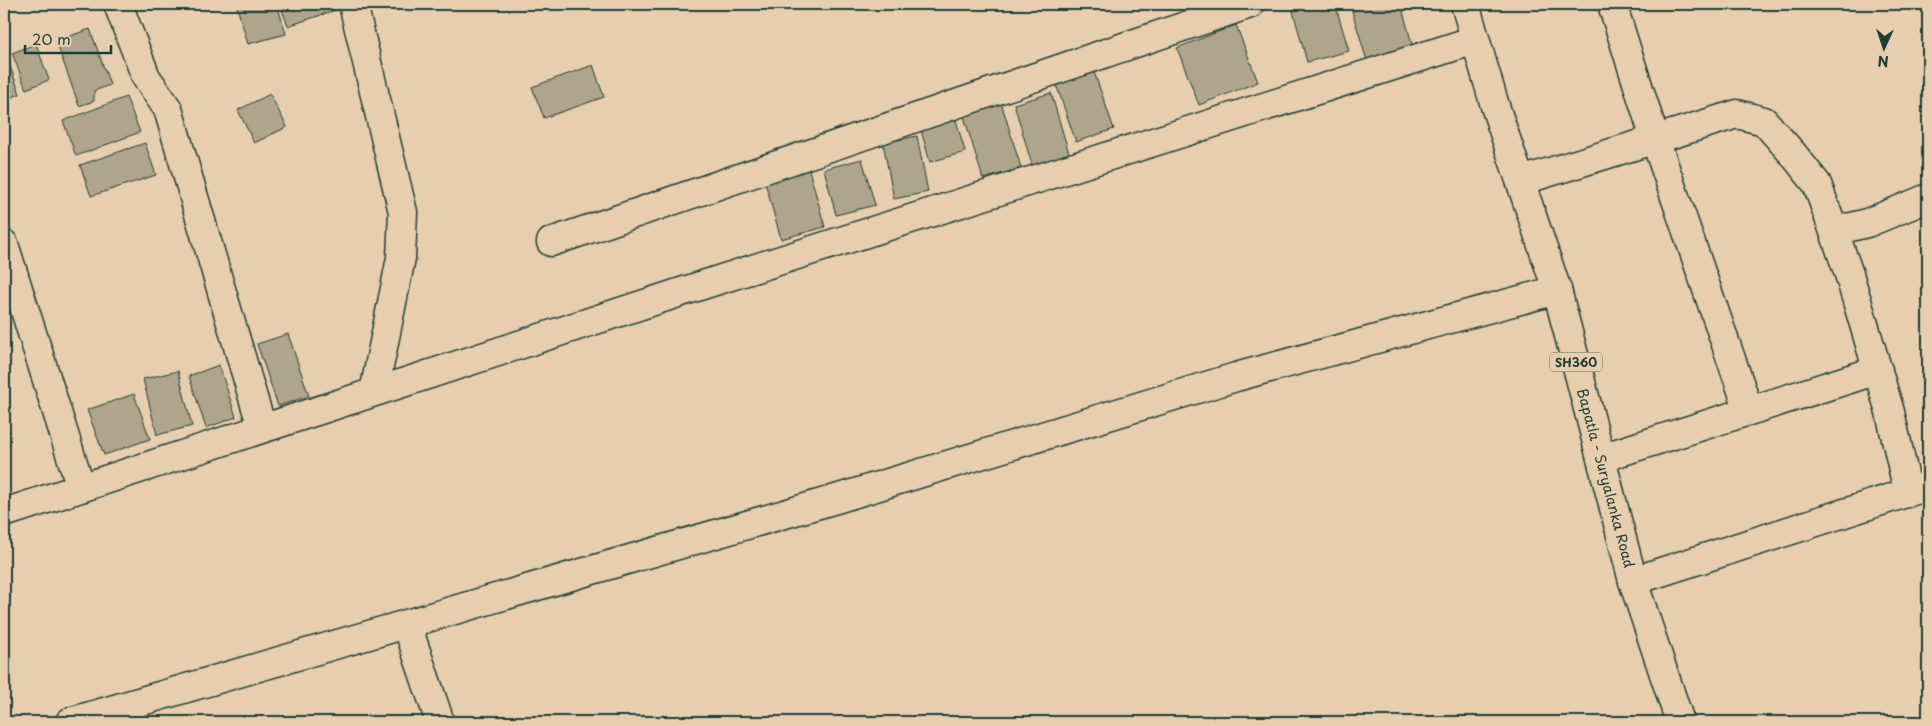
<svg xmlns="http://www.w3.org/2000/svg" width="1932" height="726" font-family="'Playpen Sans',sans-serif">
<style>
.building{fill:#afa58c;stroke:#1f3d34}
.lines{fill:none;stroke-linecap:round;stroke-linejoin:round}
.minor-casing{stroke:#1f3d34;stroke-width:31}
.primary-casing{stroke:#1f3d34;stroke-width:31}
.minor{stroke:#e6ceae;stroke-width:28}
.primary{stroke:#e6ceae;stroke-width:28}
.labels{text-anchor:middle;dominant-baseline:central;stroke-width:4;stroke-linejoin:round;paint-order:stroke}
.shield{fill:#e6ceae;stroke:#5b6859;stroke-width:1}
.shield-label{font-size:12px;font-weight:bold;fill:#1f3d34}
.street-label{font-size:14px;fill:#1f3d34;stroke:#e6ceae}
</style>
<rect width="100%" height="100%" fill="#e6ceae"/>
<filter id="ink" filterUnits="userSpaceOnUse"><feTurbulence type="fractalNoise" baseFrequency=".02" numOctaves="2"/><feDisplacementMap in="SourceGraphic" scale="10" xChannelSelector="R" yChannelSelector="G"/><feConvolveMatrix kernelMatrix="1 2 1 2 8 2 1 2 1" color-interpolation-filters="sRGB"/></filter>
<g filter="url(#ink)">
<!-- building -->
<path class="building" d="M236,4H277L286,34L248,44Z
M280,4H337L339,9L288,26Z
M1291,4H1335L1349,51L1307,62Z
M1350,4H1401L1413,48L1367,61Z
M1236,25L1258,82L1199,105L1177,48Z
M90,29L110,85L94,91V101L79,106L56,41Z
M36,44L49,80L26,89L12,53Z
M5,52L20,94L4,100V53Z
M593,65L604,97L544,118L532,87Z
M1094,72L1114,129L1076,142L1056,84Z
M1051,93L1070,157L1033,168L1014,104Z
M270,94L287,127L254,143L238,110Z
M126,97L140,132L76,156L63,121Z
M1001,102L1021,168L983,179L963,113Z
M956,120L965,152L930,162L921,130Z
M917,136L928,192L894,199L883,143Z
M145,143L156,175L91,196L80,165Z
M862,159L875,205L836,215L824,169Z
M809,170L825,227L781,239L765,182Z
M288,334L309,396L278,406L257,344Z
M219,365L236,417L206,428L189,376Z
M178,371L192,426L157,435L143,379Z
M134,394L150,439L104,455L87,410Z"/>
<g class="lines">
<defs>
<path id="minor" d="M353,4L403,212L401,258L374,392
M1612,4L1655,139L1749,411
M119,7L146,77L168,109L262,428
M1521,181L1737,114L1764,121L1793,154L1817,184L1849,274L1890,412L1908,492
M1835,231L1867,223L1928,198
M551,242L1250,4
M4,244L81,488
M1601,458L1878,370
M4,513L715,281L1475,40
M1633,581L1928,486
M407,625L440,722
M70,722L836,499L1236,377L1557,290"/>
<path id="primary" d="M1465,4L1495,106L1557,290L1633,581L1680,722"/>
</defs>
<!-- minor casing -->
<use href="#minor" class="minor-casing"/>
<!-- primary casing -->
<use href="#primary" class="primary-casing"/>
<!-- minor -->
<use href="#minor" class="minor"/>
<!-- primary -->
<use href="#primary" class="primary"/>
</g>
</g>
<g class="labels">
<!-- shield labels -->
<rect class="shield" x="1550" y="352.5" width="52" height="19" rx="4"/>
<g class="shield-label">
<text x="1576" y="362">SH360</text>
</g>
<!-- street labels -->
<g class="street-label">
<text transform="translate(1606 478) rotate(75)">Bapatla - Suryalanka Road</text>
</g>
</g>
<!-- margin -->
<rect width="1932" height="726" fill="none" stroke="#e6ceae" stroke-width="20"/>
<rect x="10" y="10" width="1912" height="706" fill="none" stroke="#1f3d34" stroke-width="2" filter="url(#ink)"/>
<!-- north arrow -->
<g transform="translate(1884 48) rotate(183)" stroke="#e6ceae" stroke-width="4" paint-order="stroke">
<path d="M0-4L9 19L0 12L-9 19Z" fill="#1f3d34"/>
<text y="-8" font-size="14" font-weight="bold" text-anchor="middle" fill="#1f3d34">N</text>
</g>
<!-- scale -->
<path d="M25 45v8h86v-8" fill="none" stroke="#1f3d34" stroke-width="2.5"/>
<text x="32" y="45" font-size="15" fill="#1f3d34" stroke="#e6ceae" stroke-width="4" paint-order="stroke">20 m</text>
</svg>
